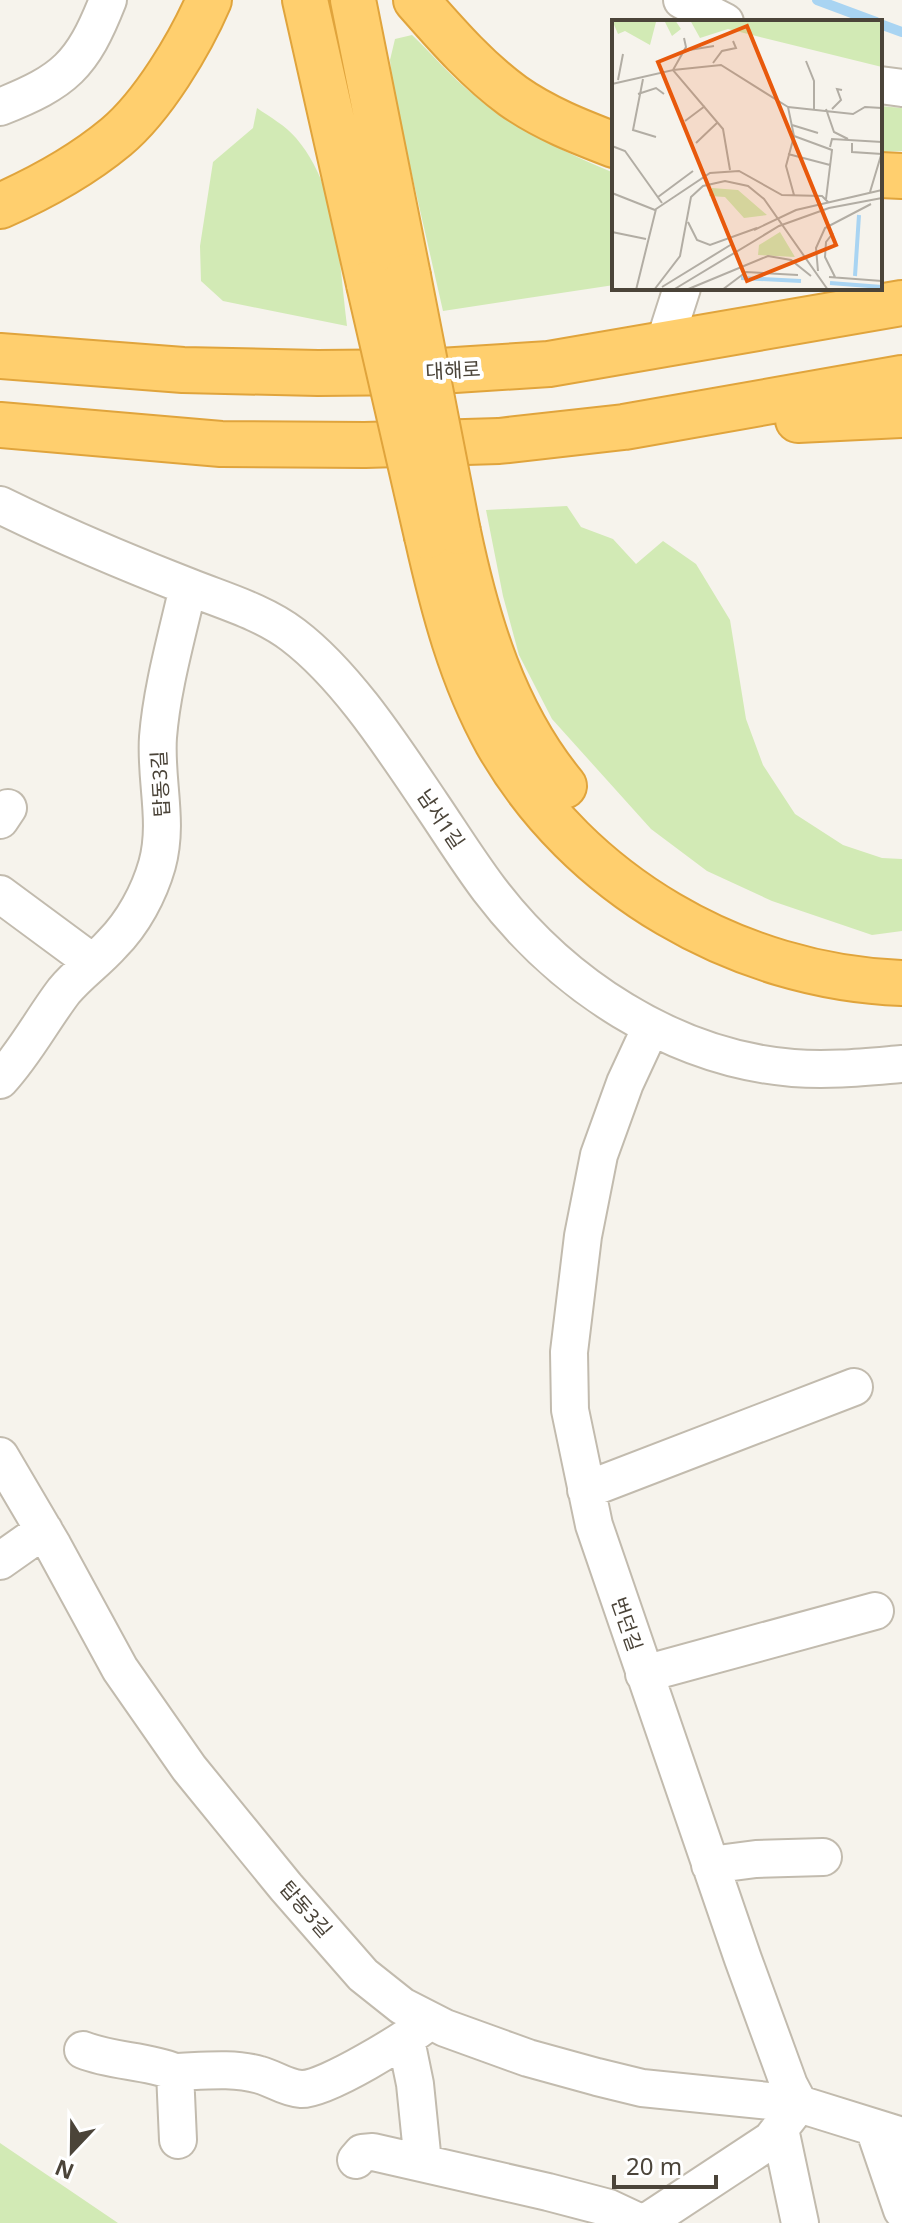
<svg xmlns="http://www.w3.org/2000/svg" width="902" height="2223" font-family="'Noto Sans','Noto Sans KR',sans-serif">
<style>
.green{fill:#d2eab5}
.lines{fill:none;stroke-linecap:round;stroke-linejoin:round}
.stream{stroke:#a9d4f2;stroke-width:10}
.minor-casing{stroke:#c2bbae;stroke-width:40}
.highway-casing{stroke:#e0a43c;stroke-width:48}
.minor{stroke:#fff;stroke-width:36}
.highway{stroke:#ffcf6e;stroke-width:44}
.highway-bridge-casing{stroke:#e0a43c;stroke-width:48;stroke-linecap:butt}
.highway-bridge{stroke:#ffcf6e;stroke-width:44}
.labels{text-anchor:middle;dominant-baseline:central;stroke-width:8;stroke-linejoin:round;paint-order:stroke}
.street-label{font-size:20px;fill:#4b4439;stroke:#fff}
.inset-river{fill:none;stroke:#a9d4f2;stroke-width:4}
.inset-road{fill:none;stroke:#b2ada4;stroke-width:2}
.view{fill:#e8590c;fill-opacity:0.15;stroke:#e8590c;stroke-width:4}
.inset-edge{fill:none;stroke:#4b4439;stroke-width:4}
</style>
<rect width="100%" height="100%" fill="#f6f3ec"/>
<!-- green -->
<path class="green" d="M412,35C432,54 451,77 474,95C517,129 563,152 614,173V285L443,311L394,96L390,60L395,39Z
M880,106L902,108V151L880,152Z
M257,108C270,117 286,126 296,138C339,188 339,264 347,326L223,301L201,281L200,246L213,162L253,128Z
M567,506L581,527L613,539L636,564L663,541L696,564L730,620L746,719L763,765L795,814L843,845L882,858L902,859V931L872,935L772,901L707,871L651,829L552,719L519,655L503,596L486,510Z
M0,2143L118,2223H0Z"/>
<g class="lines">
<!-- stream -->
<path class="stream" d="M817,0L876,22
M880,24L902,32"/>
<defs>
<path id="minor" d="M682,0L725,22
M880,85L902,88
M0,107C65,81 82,66 108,0
M664,344L682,288
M0,505C61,535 125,562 189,587C224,601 263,612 293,635C347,676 393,748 431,804C450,832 468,861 489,889C561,984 672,1058 793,1068C830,1071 866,1067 902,1064
M0,820L8,808
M0,894L92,962
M651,1027L625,1083L599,1155L583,1236L569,1352L570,1410L594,1525L743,1959L789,2085L799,2104L902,2136
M0,1080C25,1053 42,1020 64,991C79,973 97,961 112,944C133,923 149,893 157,865C169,822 155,780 158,737C162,687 177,636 188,587
M0,1456L53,1546L120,1669L189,1768L286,1887L363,1975L402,2006L445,2028L528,2058L597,2077L642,2088L799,2104L771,2140L645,2223
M586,1490L854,1387
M0,1561L44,1530
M644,1674L875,1611
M710,1865L756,1859L823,1857
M406,2040L415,2084L423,2163
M83,2050C113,2062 145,2060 175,2072
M874,2128L902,2210
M780,2129L800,2223
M178,2140L175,2072C202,2071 234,2067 260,2075C275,2079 285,2088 301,2089C326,2090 408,2038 430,2021
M356,2160L362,2153L373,2152L548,2192L609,2208L641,2223"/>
<path id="highway" d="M305,0L369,284
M353,0L408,276
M416,0C446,34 476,69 513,96C544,118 580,132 614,145
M880,175L902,176
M0,206C41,188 81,166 116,137C153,106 190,44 209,0
M0,356L183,370L318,373L424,372L549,364L902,303
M798,420L902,415
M0,425L221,444L365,445L499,441L624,427L902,378
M458,532C477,622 504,713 564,786
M427,536C443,607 461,677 497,742C578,885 738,977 902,983"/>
</defs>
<!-- minor casing -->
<use href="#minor" class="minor-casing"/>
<!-- highway casing -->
<use href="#highway" class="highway-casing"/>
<!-- minor -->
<use href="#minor" class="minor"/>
<!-- highway -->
<use href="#highway" class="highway"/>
<defs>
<path id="highway-bridge" d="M408,276L458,532
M369,284L427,536"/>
</defs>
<!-- highway-bridge casing -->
<use href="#highway-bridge" class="highway-bridge-casing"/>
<!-- highway-bridge -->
<use href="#highway-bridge" class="highway-bridge"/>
</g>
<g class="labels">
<!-- street labels -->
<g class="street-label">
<text transform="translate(453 370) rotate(-3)">대해로</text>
<text transform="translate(160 784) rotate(-93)">탑동3길</text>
<text transform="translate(441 819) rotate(56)">남서1길</text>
<text transform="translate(627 1624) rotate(71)">번던길</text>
<text transform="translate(306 1909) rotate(49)">탑동3길</text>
</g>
</g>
<!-- overview -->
<g transform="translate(612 20)">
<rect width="270" height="270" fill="#f6f3ec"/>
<path d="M0,0H63L69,9L60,16L53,2H44L38,25L13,11L6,14ZM78,0H270V47L116,9L88,18ZM100,168L126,170L155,195L132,198L113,177L97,176ZM168,212L183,237L146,235L147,225Z" fill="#d2eab5"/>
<path class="inset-river" d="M243,256L247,195M129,258L189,261M218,263L270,267"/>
<path class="inset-road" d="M71,31L102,26M194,41L202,61V89M101,43L110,31L124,28L121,21M61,50L109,45L176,87L182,116L220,130L214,179M61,50L74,27L72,18M31,59L21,110L44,117M6,60L11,34M0,64L61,50L111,109L118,150M26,74L44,68L52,74M176,87L241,94L253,87L270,88M214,89L222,112L236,119M220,89L229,80L225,69L230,70M73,101L93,86M180,105L206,113M84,123L106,102M240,123V132L270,134M0,126L13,131L50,183M218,127L220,119L270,122M176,134L218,145M258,172L270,132M0,173L43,190M182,175L174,146L182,116M46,177L81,151M76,202L85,220L98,225L145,208M142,210L184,190L270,170M0,212L34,219M221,213L214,222L213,237L223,257M206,251L204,228L213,208L259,184M217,257L270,261M50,267L120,224M24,270L44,189L98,153L127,151L170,175L210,176L216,182M42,270L68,236L79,177L91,166L113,161L136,166L152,179L216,270M61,270L167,206L217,188L270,178M74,270L156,236L179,240L199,256M110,270L134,252L186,255"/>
<path class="view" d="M135,6L224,225L135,261L46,42Z"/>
<rect width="270" height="270" class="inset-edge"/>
</g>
<!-- north arrow -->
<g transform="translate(72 2151) rotate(202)" stroke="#ffffff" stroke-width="6" paint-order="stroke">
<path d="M0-6L14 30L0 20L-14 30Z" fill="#4b4439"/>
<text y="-12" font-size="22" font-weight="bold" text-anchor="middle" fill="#4b4439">N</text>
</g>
<!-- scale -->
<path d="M614 2175v12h102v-12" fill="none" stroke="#4b4439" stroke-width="4"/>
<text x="626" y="2175" font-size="24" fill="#4b4439" stroke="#ffffff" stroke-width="6" paint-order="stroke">20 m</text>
</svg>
